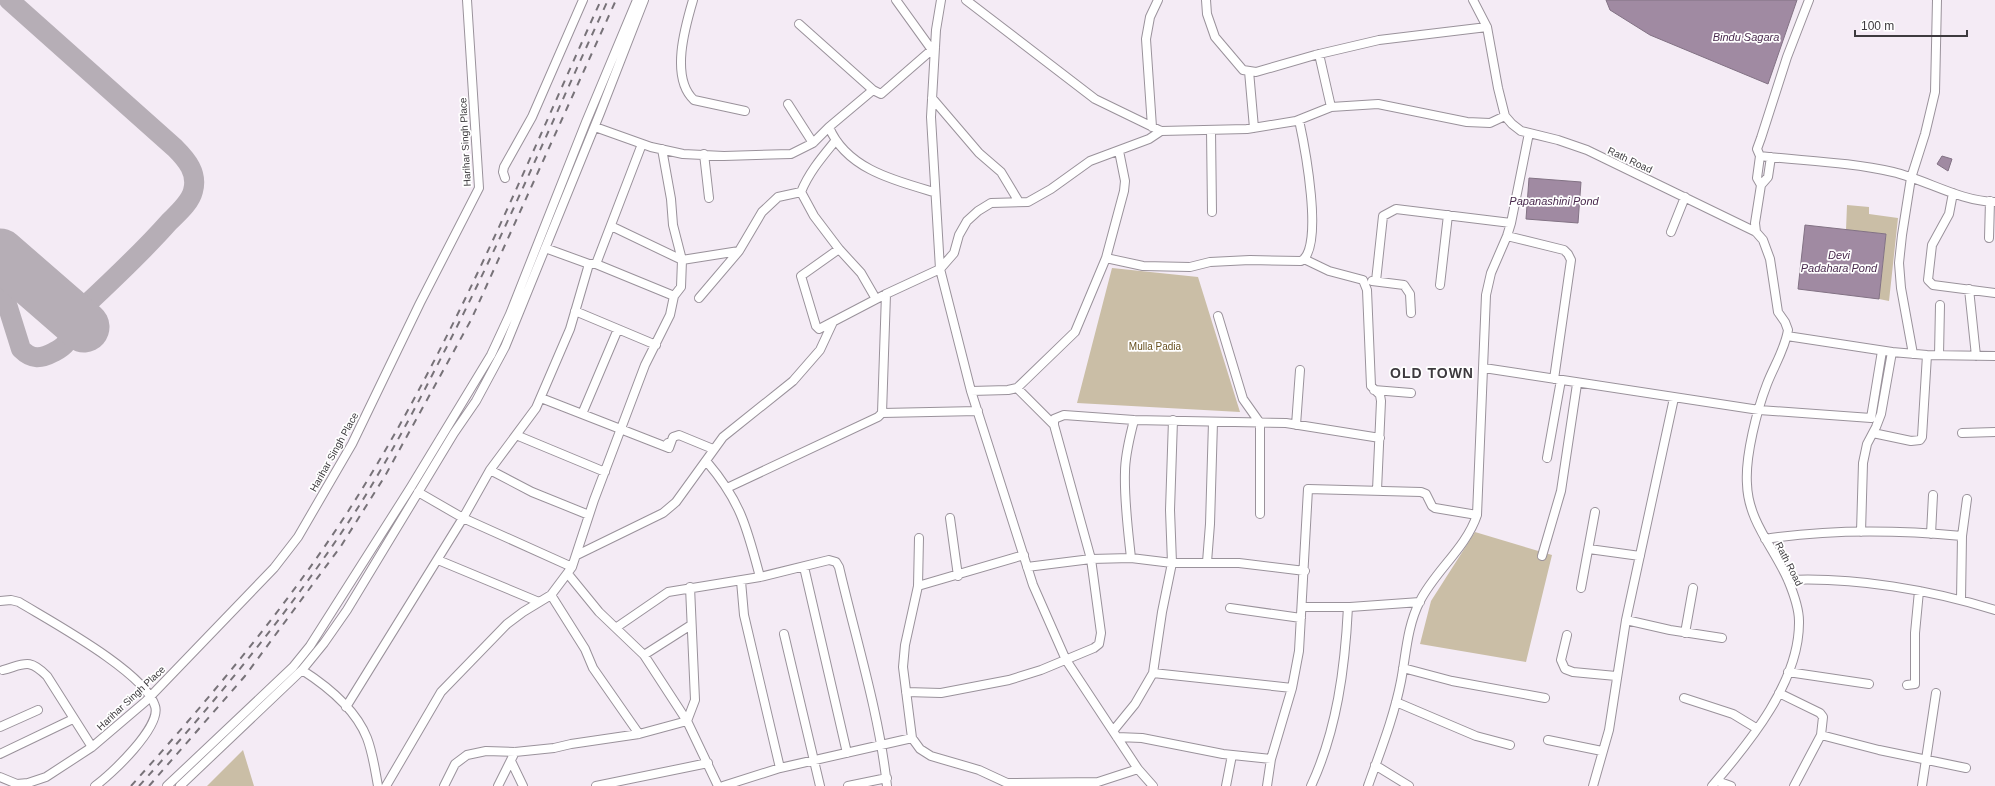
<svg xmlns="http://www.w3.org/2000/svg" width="1995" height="786" font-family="Helvetica,sans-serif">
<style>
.park{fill:#cabea6}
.water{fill:#a08aa2;stroke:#827284}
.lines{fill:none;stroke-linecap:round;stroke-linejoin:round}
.taxiway{stroke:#b6aeb6;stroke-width:20}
.runway{stroke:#b6aeb6;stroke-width:51}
.minor-casing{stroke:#9a929b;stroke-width:10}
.minor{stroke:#fff;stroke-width:8}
.rail{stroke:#777278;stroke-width:2;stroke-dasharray:7 7;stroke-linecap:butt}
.labels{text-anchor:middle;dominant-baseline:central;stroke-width:3.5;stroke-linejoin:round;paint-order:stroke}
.street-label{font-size:10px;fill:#3d3a3e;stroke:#fff}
.park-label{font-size:10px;fill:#664f1d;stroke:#fff}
.water-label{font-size:11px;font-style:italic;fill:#49294d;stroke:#fff}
.district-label{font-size:14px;font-weight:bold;letter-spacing:1px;fill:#3d3a3e;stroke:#fff}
</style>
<rect width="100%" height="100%" fill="#f4ebf5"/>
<!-- park -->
<path class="park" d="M1847,205L1869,207V214L1898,218L1889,301L1879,299L1886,234L1846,230Z
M1112,268L1198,277L1240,412L1077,403Z
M1475,532L1552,555L1526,662L1420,644L1431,601Z
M243,750L254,786H207Z"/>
<!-- water -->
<path class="water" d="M1606,0H1797L1768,84L1650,35L1610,10Z
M1942,156L1952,159L1948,171L1937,164Z
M1529,178L1581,182L1578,223L1526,219Z
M1805,225L1886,234L1879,299L1798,289Z"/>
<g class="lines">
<!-- taxiway -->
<path class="taxiway" d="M9,0L175,148C187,160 198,173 193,191C190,203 178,213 169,222C139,256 106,286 73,317
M0,282L21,349C32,360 41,359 54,352C58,350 63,347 66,343C76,329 77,300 62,289C52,282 37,279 25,276"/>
<!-- runway -->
<path class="runway" d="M0,254L84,327"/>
<defs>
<path id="minor" d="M693,0C685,27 670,78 694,100L745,111
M896,0L932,50
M941,0L936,30L931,117L940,269L971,391L1033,585L1066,660L1138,769L1153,786
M966,0L1095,99L1161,131L1247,129L1296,121L1331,107L1378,104L1467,122L1490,123L1505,116
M1206,0L1207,14L1215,37L1243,70L1256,72L1315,55L1379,40L1487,27
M1473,0L1487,27L1498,88L1505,116L1512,124L1521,131L1558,140L1587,150L1756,232L1763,240L1770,259L1778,312L1785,322L1788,330C1785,349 1774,366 1767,384C1757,410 1745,456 1747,484C1748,521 1774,548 1788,580C1793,592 1799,608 1799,621C1800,681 1750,742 1712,786
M1809,0L1787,57L1761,138L1757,149L1760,156C1804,161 1849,162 1893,172C1927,180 1959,201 1995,202
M799,24L873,90L881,94L935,47
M1319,54L1331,107
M1249,71L1254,128
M873,90L829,127C846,169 896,181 934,192
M932,98L979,153L1001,172L1019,202
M788,104L813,143L829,127
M595,127L651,147L683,154L724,156L791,154L813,143
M1152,127L1146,39L1150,17L1158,0
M1211,130L1212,212
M704,154L709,198
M1760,156L1757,178L1761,185
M505,178L503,172L504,167L532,117L583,0
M801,192L814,216L839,249
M1953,193L1949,214L1932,245L1928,280L1933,285L1995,293
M611,226L682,260L739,251L762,212L778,197L801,192C809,172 823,156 836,140
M1671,232L1685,197
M1756,232L1755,223L1761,185L1768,177L1771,157
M1507,236L1564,250L1568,254L1571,260L1554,379
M1989,238L1990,201
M545,248L589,264H596L674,296
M1106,258L1124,191L1125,181L1119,151
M1304,259L1329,271L1363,280L1367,290L1371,386L1380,395L1381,401L1377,490
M596,264L642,144
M1372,281L1404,285L1410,294L1411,313
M1376,281L1383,216L1396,209L1511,223
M1440,285L1448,215
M1969,289L1976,356
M699,298L739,251
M876,299L861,273L839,249L801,276L816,326L819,329L886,294L940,269L954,253L959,235L967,221L978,211L991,203L1028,202L1051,189L1090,161L1149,139L1161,131
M575,311L656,345
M1218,316L1243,399L1260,423V514
M1787,336L1892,352L1927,355L1995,356
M1913,354L1901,288L1899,263L1902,235L1911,178L1925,134L1935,92L1937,0
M1939,355L1940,305
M1484,368L1759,410L1871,418L1882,351
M1017,388L1054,425
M1374,390L1411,393
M971,391L1008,390L1017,388L1075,332L1106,258L1143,266L1190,267L1210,262L1250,260L1301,261C1325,249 1304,143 1299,120
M541,398L669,448
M882,413L978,411
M582,414L618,329
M1296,425L1300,370
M1873,433L1911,441L1920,440L1922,437L1927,355
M1962,433L1995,432
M516,435L605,472
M668,443L669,448L673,437L679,435L713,449
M1547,458L1561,380
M707,462C741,502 747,528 760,577
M490,470L532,492L589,515
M727,488L878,417L882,413L886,294
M418,492L463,518L490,470L536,408L570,329L589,264
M950,518L958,576
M1861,532L1863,463L1867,444L1876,427L1881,414L1892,352
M1931,534L1933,495
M919,538L918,586L905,645L903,667L912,738L920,749L931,756L979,770L1007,783L1098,782L1138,769
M1765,539C1830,529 1897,530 1962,536
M1589,549L1640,556
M577,555L663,513L676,502L723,437L793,381L820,350L833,322
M1542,556L1561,491L1577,384
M1131,558C1128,530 1124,500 1125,472C1125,454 1130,437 1134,420
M438,560L539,602
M1207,562L1210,524L1213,422
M804,567L847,753
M1027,567L1091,559L1131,558L1172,563H1239L1305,571
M568,574L599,612L644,655L687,721L718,786
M1788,580C1854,577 1932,590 1995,610
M741,581L744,615L780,768
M918,586L1024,555
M1581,588L1595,512
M551,595L585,649L593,668L639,734
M1961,600L1962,536L1967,499
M0,601L11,600L19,602C50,621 145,672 155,706C162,726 111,775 95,786
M1302,607H1350L1420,602
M1230,608L1301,618
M1626,620L1670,630L1722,638
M617,627L668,592L760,577L829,560L836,562L839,567C856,640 879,712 887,786
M1685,633L1693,588
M784,634L820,786
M1567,635L1561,660L1565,669L1573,672L1616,676
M644,655L691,625
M1403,668L1452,681L1545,698
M3,670C25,664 29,658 47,676L92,747
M302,670C327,686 356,710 367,738C373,754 375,770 378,786
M1788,672L1869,684
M1153,673L1292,688
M1907,685L1915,684V633L1919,591
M906,692L941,693L1009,680L1041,670L1094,648L1099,644L1101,633L1091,559L1054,425V419L1064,415L1134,420L1286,423L1380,438
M1779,693L1820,713L1823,717L1821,735L1794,786
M1684,698L1733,714L1756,728
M1396,702L1476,736L1510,745
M346,707L463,518L572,567
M0,727L38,710
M1113,731L1135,704L1153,673L1162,612L1172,563L1170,510L1173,420
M1821,735L1879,750L1966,768
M1117,737L1142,738L1223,754L1271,759
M1548,740L1602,751
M0,754L73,719
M511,761L523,786
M1375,765L1409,786
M0,777L17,784L28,783L46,777L92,747L146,701L274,568L298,537L352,444L420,303L479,188L467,0
M1717,781L1731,786
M167,786L293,667L310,646L411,487L491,355L510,314L586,122L637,0
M180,786L302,670L324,643L347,610L454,433L476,401L505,347L600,113L644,0
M386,786L441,692L507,624L523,612L551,595L572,567L594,500L645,365L670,315L674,296L681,287L682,260L673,225L671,199L662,149
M444,786L455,764L467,755L486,751L515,752L554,748L571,744L639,734L687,721L695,700L690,587
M498,786L515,752
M596,786L708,763
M723,786L780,768L912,738
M848,786L887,778
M1226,786L1232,755
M1267,786L1271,759L1292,688L1299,651L1308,489L1421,492L1426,494L1432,506L1435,508L1477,515
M1311,786C1337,730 1345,668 1348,607
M1368,786C1380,752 1394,717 1401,681C1406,655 1407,626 1420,601C1435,571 1466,548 1477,515L1486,295L1491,273L1507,236L1511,223L1529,133
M1593,786L1609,730L1626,620L1674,398
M1922,786L1936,693"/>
</defs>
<!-- minor casing -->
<use href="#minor" class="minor-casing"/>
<!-- minor -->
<use href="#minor" class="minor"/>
<!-- rail -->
<path class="rail" d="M131,786C210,698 291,602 354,502C453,345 524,169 601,0
M139,786C217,700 296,604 359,506C389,458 416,407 442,356C502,240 553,119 608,0
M149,786L245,676L341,546L385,476L471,320L616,0"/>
</g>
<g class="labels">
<!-- street labels -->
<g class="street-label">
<text transform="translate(465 142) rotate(-93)">Harihar Singh Place</text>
<text transform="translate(1630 160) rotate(25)">Rath Road</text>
<text transform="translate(334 452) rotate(-61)">Harihar Singh Place</text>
<text transform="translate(1789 564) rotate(63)">Rath Road</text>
<text transform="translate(131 698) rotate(-43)">Harihar Singh Place</text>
</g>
<!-- park labels -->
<g class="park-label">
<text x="1155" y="346">Mulla Padia</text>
</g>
<!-- water labels -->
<g class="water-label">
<text x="1746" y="37">Bindu Sagara</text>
<text x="1554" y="201">Papanashini Pond</text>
<text x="1839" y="255">Devi<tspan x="1839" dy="13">Padahara Pond</tspan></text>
</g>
<!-- district labels -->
<g class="district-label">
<text x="1432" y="373">OLD TOWN</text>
</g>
</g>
<!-- scale -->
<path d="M1855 30v6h112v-6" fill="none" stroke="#3d3a3e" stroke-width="2"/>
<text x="1861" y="30" font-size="12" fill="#3d3a3e" stroke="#ffffff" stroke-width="3" paint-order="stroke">100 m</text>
</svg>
